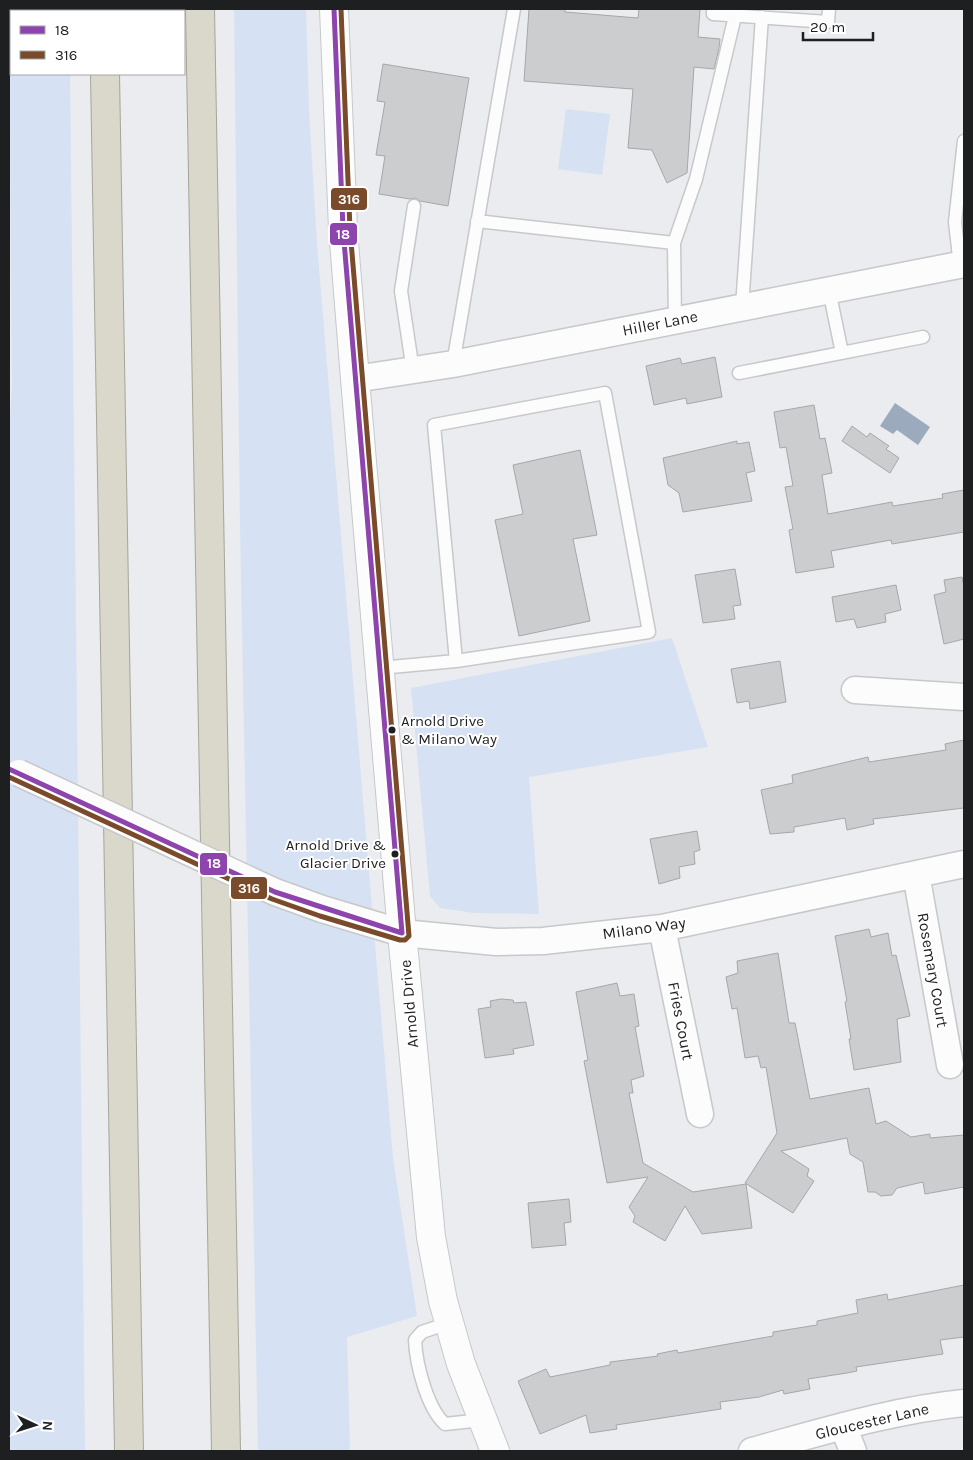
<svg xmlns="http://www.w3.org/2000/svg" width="973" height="1460" font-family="Karla,sans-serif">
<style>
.green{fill:#d6e2f3}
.water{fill:#9caabe}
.building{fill:#cbcdcf;stroke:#a6a7a9}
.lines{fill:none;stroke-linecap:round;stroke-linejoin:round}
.service-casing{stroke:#c7c8ca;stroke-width:15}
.minor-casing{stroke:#c7c8ca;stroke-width:29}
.tertiary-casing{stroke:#c7c8ca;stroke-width:30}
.motorway-casing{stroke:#a5a599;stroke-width:30}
.service{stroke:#fcfcfd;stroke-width:12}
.minor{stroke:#fcfcfd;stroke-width:26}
.tertiary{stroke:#fcfcfd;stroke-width:28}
.motorway{stroke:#d9d8cb;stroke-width:28}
.minor-bridge-casing{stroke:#c7c8ca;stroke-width:29;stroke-linecap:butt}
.minor-bridge{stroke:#fcfcfd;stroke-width:26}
.bus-1-casing{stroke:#fff;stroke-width:9}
.bus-2-casing{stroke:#fff;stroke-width:9}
.bus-1{stroke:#8e44ad;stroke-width:5}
.bus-2{stroke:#7a4b2a;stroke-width:5}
.bus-dot{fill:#1e1f21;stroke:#fff;stroke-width:2}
.labels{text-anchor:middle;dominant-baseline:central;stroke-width:4;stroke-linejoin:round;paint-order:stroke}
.bus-label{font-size:15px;fill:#1e1f21;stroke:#fff;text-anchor:start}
.street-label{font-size:16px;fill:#1e1f21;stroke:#fff}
.line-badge{stroke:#fff;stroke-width:2}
.badge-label{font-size:14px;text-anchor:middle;font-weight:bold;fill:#fff}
</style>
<rect width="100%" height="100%" fill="#eaecef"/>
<!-- green -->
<path class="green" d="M9,9H68V11H11V74H70L85,1451H9V432L12,388Z
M234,9H306L309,111L317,244L357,728L393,1158L417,1316L347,1337L350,1451H258L240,527Z
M566,109L610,114L602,175L558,169Z
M672,638L708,747L529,777L539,914L474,913L440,908L430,896L411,688Z"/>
<!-- water -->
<path class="water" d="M895,403L930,427L918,445L897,430L893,434L880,426Z"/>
<!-- building -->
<path class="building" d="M529,9H565V12L638,18L639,9H700L698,37L720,39L719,48L714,69L694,67L687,173L667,183L652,150L628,148L633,89L524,81Z
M383,64L469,78L448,206L420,201L416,198L410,199L379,194L385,156L376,155L385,102L377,101Z
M715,357L722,397L687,404L686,398L654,405L646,366L680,358L682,364Z
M814,405L820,439L825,438L832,473L822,475L828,514L892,502L893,506L943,498L942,494L964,490V532L892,544L891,540L831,551L834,567L796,573L789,530L793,529L785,487L793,486L786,447L780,448L774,412Z
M852,426L867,437L870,433L889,446L886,449L899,458L890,473L842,441Z
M737,441V444L749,442L755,471L746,473L752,501L683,512L679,493L668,485L663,458Z
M580,450L597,535L573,539L590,621L519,636L495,520L523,514L513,465Z
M735,569L741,605L733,606L735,619L703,623L695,575Z
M962,577L964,587V639L944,644L934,595L946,592L944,580Z
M896,585L901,610L885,614L886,622L857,628L854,619L836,622L832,597Z
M780,661L786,702L750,709L749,701L737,703L731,669Z
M964,740V808L873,819L874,824L847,830L845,818L794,827V832L770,834L761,790L793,783L792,775L868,757L869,762L946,750L945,744Z
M697,831L700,850L694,852L695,864L679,867L680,878L659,884L650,839Z
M869,929L871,937L888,933L892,956L896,955L910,1016L897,1019L901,1062L854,1070L849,1039H851L845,1002L847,1001L835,936Z
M778,953L789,1023H795L810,1099L869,1088L876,1124L886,1121L911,1137L930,1134V1138L964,1135V1187L925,1194L923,1182L897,1188L892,1195L881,1196L875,1192H868L863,1162L850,1154L847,1138L781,1151L809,1169L807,1176L814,1181L793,1213L745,1183L777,1133L766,1067L761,1068L758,1056L745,1058L737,1008L732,1009L726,977L738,973L737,961Z
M617,983L620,996L634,994L639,1026L635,1027L644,1076L631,1080L633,1093H629L643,1163L693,1192L746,1184L752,1228L702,1234L685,1206L665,1241L633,1222L635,1216L629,1207L648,1177L607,1183L584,1061L588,1060L576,992Z
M501,999L513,1000L514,1003L526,1002L534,1045L513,1049L514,1054L485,1058L478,1009L491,1007L490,1001Z
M569,1199L571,1222L564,1223L566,1245L532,1248L528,1203Z
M964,1285V1337L940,1340L943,1354L856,1367L857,1371L847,1373L808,1379L810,1389L784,1394L783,1390L759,1397L720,1402L721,1409L616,1425L617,1429L590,1433L586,1415L540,1434L518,1381L546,1369L550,1377L610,1365V1362L658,1356L657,1354L677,1350L678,1353L773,1336V1332L817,1325V1321L858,1313L856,1300L887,1294L888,1300Z"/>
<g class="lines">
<defs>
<path id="service" d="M713,9V14L828,22L829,9
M477,221L674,243
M960,265L955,222L964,141
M829,290L842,353
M742,307L762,17
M675,320L674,243L696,179L735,16
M453,364L514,9
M413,371L401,291L414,206
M739,373L923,337
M380,668L456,661L649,632L605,393L434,425L456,661
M449,1323L422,1332L415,1340C416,1364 427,1408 445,1424L482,1420"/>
<path id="minor" d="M355,379L453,364L964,264
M855,690L964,697
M916,874L950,1065
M322,909L402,933L496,942L543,941L662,928L964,864
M662,928L700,1114
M843,1426L853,1451
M752,1451C822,1432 892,1410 964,1403"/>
<path id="tertiary" d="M334,9L343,229L355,379L402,933L431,1237L443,1301L461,1364L495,1451"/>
<path id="motorway" d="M104,9V11
M200,9L226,1451
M105,74L129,1451"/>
</defs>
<!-- service casing -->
<use href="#service" class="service-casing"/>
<!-- minor casing -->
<use href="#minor" class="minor-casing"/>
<!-- tertiary casing -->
<use href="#tertiary" class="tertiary-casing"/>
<!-- motorway casing -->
<use href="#motorway" class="motorway-casing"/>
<!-- service -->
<use href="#service" class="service"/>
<!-- minor -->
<use href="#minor" class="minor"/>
<!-- tertiary -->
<use href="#tertiary" class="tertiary"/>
<!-- motorway -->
<use href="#motorway" class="motorway"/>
<defs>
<path id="minor-bridge" d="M19,773L275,892L322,909"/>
</defs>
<!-- minor-bridge casing -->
<use href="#minor-bridge" class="minor-bridge-casing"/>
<!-- minor-bridge -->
<use href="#minor-bridge" class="minor-bridge"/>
<defs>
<path id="bus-1" d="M9,769L275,892L402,933L343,229L334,9"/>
<path id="bus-2" d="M9,777L272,899L320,916L400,940H405L409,936L350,229L341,9"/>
</defs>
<!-- bus-1 casing -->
<use href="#bus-1" class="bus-1-casing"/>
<!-- bus-2 casing -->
<use href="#bus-2" class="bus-2-casing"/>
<!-- bus-1 -->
<use href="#bus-1" class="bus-1"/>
<!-- bus-2 -->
<use href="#bus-2" class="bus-2"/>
</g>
<!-- markers -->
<g class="bus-dot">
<circle cx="392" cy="730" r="4.5"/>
<circle cx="395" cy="854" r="4.5"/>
</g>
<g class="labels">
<!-- bus labels -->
<g class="bus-label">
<text x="401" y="721">Arnold Drive<tspan x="401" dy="18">&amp; Milano Way</tspan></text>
<text x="386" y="845" text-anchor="end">Arnold Drive &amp;<tspan x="386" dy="18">Glacier Drive</tspan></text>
</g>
<!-- street labels -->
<g class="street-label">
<text transform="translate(660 323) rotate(-11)">Hiller Lane</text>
<text transform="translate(644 928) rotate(-8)">Milano Way</text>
<text transform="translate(933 970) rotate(80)">Rosemary Court</text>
<text transform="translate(409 1004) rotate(-95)">Arnold Drive</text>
<text transform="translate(681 1021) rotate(79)">Fries Court</text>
<text transform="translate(872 1421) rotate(-13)">Gloucester Lane</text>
</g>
</g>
<g class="line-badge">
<rect x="330" y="187" width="38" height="24" rx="5" fill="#7a4b2a"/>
<rect x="329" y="222" width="29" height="24" rx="5" fill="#8e44ad"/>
<rect x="199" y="852" width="29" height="24" rx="5" fill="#8e44ad"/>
<rect x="230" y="876" width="38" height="24" rx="5" fill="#7a4b2a"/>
</g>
<g class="badge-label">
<text x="349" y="204">316</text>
<text x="343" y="239">18</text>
<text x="214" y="868">18</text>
<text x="249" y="893">316</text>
</g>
<!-- border -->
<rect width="973" height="1460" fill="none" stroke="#1e1f21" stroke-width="20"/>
<!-- legend -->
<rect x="10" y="10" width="175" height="65" fill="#ffffff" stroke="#a5a5a6"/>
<rect x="20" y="26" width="25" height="8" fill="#8e44ad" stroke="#a5a5a6"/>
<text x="55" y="35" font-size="15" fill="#1e1f21">18</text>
<rect x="20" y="51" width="25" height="8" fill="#7a4b2a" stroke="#a5a5a6"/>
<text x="55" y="60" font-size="15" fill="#1e1f21">316</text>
<!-- north arrow -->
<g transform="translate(35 1425) rotate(94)" stroke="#ffffff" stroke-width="4" paint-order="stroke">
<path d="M0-4L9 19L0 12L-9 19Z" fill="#1e1f21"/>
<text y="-8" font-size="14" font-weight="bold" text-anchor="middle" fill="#1e1f21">N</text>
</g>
<!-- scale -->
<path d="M803 32v8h70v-8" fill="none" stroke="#1e1f21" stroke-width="2.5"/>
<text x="810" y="32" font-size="15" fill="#1e1f21" stroke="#ffffff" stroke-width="4" paint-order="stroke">20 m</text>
</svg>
